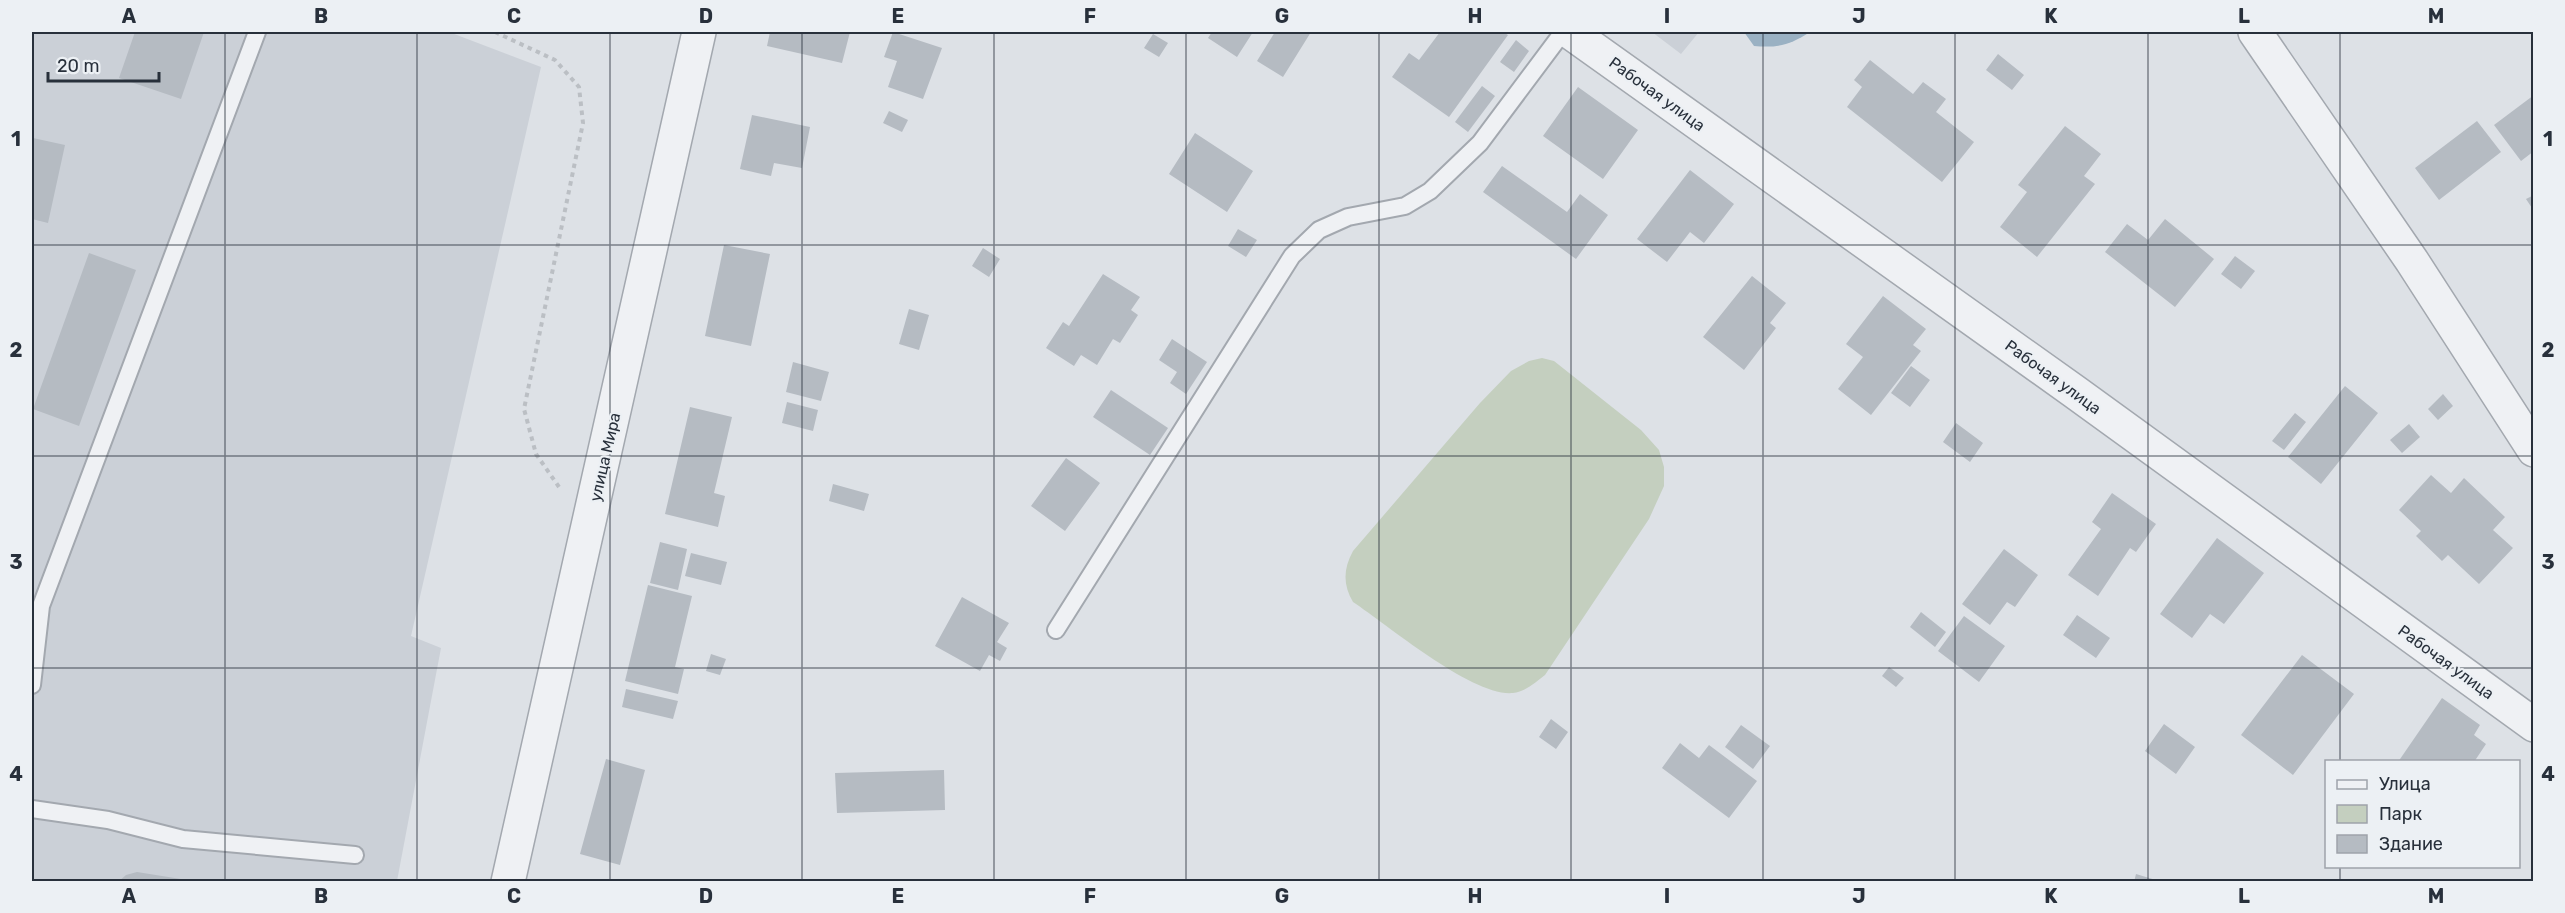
<svg xmlns="http://www.w3.org/2000/svg" width="2565" height="913" font-family="Rubik,sans-serif">
<style>
.built{fill:#cbd0d7}
.green{fill:#c4cfbf}
.water{fill:#9ab1c3}
.building{fill:#b5bbc2}
.lines{fill:none;stroke-linecap:round;stroke-linejoin:round}
.service-casing{stroke:#a3a8af;stroke-width:20}
.minor-casing{stroke:#a3a8af;stroke-width:36}
.tertiary-casing{stroke:#a3a8af;stroke-width:36}
.path{stroke:#bbbfc4;stroke-width:4;stroke-dasharray:4.5 4.5;stroke-linecap:butt}
.service{stroke:#eff1f4;stroke-width:16}
.minor{stroke:#eff1f4;stroke-width:33}
.tertiary{stroke:#eff1f4;stroke-width:33}
.grid{fill:none;stroke:#28303b;stroke-width:1.5;stroke-opacity:0.55}
.labels{text-anchor:middle;dominant-baseline:central;stroke-width:4.5;stroke-linejoin:round;paint-order:stroke}
.street-label{font-size:16px;fill:#28303b;stroke:#ecf0f4}
.neatline{fill:none;stroke:#28303b;stroke-width:2}
.grid-label{font-size:20px;text-anchor:middle;font-weight:bold;fill:#28303b}
</style>
<rect width="100%" height="100%" fill="#dde1e6"/>
<!-- built -->
<path class="built" d="M32,32H449L541,67L411,636L441,648L397,881H32Z
M1652,32H1699L1681,54Z"/>
<!-- green -->
<path class="green" d="M1542,358L1554,361L1641,430L1659,450L1664,467V486L1649,519L1545,675C1536,682 1525,692 1513,693C1473,697 1389,626 1353,602C1343,585 1343,569 1353,551L1480,403L1511,371L1529,361Z"/>
<!-- water -->
<path class="water" d="M1744,32H1810C1790,45 1778,48 1754,46Z"/>
<!-- building -->
<path class="building" d="M135,32H204L181,99L119,78Z
M770,32H850L842,63L767,46Z
M893,32L942,48L923,99L888,87L897,61L884,57Z
M1212,32H1253L1237,57L1208,38Z
M1275,32H1311L1283,77L1257,61Z
M1440,32H1503L1508,35L1449,117L1392,77L1409,53L1419,60Z
M1153,34L1168,43L1159,57L1144,48Z
M1516,40L1529,51L1514,72L1500,62Z
M1998,54L2024,75L2012,90L1986,70Z
M1870,60L1913,94L1923,82L1946,99L1936,112L1974,142L1942,182L1847,107L1862,87L1854,80Z
M1482,86L1495,96L1468,132L1455,122Z
M1578,87L1638,130L1603,179L1543,136Z
M2534,95V151L2521,161L2494,125Z
M889,111L908,120L902,132L883,123Z
M752,115L810,127L802,168L774,163L771,176L740,169Z
M2477,121L2501,152L2439,200L2415,168Z
M2065,126L2101,154L2084,176L2095,184L2037,257L2000,227L2027,192L2018,185Z
M1195,133L1253,171L1227,212L1169,174Z
M33,138L65,145L48,223L32,219Z
M1502,166L1567,212L1580,194L1608,215L1576,259L1483,192Z
M1690,170L1734,204L1704,243L1690,232L1667,262L1637,239Z
M2534,195V211L2526,199Z
M2165,219L2214,259L2175,307L2105,252L2127,224L2148,240Z
M1238,229L1257,240L1246,257L1228,246Z
M724,245L770,254L751,346L705,336Z
M983,248L1000,259L989,277L972,266Z
M89,253L136,270L79,426L33,409Z
M2235,256L2255,271L2241,289L2221,274Z
M1103,274L1140,297L1131,310L1138,315L1120,343L1113,339L1097,365L1081,355L1074,366L1046,348L1063,322L1069,326Z
M1752,276L1786,303L1770,323L1776,328L1744,370L1703,337Z
M1883,296L1926,329L1913,345L1921,351L1871,415L1838,389L1863,357L1846,344Z
M909,309L929,315L919,350L899,344Z
M1172,339L1207,362L1186,394L1170,383L1177,372L1159,360Z
M793,362L829,372L821,401L786,392Z
M1911,366L1930,380L1910,407L1891,393Z
M2345,386L2378,413L2321,484L2288,457Z
M1111,390L1168,428L1150,455L1093,417Z
M2443,394L2453,406L2438,420L2428,409Z
M787,402L818,410L813,431L782,423Z
M690,407L732,417L714,493L725,496L718,527L665,514Z
M2295,413L2306,422L2284,450L2272,441Z
M1956,423L1983,443L1970,462L1943,442Z
M2409,424L2420,437L2402,453L2390,440Z
M1066,458L1100,483L1065,531L1031,506Z
M2431,475L2451,493L2464,478L2505,517L2493,530L2513,548L2479,584L2448,555L2442,561L2416,536L2421,531L2399,510Z
M833,484L869,494L864,511L829,501Z
M2112,493L2156,524L2136,552L2130,548L2098,596L2068,575L2101,529L2092,522Z
M2217,538L2264,573L2224,624L2210,614L2192,638L2160,614Z
M660,542L687,549L678,590L650,583Z
M2004,549L2038,575L2015,607L2007,602L1990,625L1962,604Z
M691,553L727,562L721,585L685,576Z
M648,585L692,596L675,667L684,669L678,694L625,681Z
M962,597L1009,623L997,642L1007,648L1000,661L989,655L980,671L935,646Z
M1921,612L1946,632L1935,647L1910,627Z
M2077,615L2110,638L2096,658L2063,635Z
M1964,616L2005,646L1979,682L1938,651Z
M711,654L726,659L720,675L706,671Z
M2302,655L2354,694L2293,775L2241,735Z
M1889,667L1904,678L1896,687L1882,676Z
M626,689L678,701L673,719L622,707Z
M2442,698L2480,725L2474,735L2486,744L2474,762H2398Z
M1551,719L1568,732L1556,749L1539,737Z
M2164,724L2195,747L2176,774L2145,751Z
M1741,725L1770,746L1753,769L1725,747Z
M1680,743L1699,758L1709,745L1757,781L1729,818L1662,768Z
M606,759L645,770L620,865L580,854Z
M944,770L945,810L837,813L835,773Z
M137,872L187,880V882H118L126,875Z
M2136,874L2159,881V882H2134Z"/>
<g class="lines">
<defs>
<path id="service" d="M1056,630L1292,256L1319,230L1348,217L1405,206L1430,191L1480,143L1563,32
M32,685L41,606L257,32
M32,809L108,820L183,839L355,855"/>
<path id="minor" d="M1570,32L2075,392L2534,725
M508,882L699,32"/>
<path id="tertiary" d="M2255,32L2412,261L2534,450"/>
</defs>
<!-- service casing -->
<use href="#service" class="service-casing"/>
<!-- minor casing -->
<use href="#minor" class="minor-casing"/>
<!-- tertiary casing -->
<use href="#tertiary" class="tertiary-casing"/>
<!-- path -->
<path class="path" d="M495,32L555,60L579,87L583,123L524,409L536,454L559,487"/>
<!-- service -->
<use href="#service" class="service"/>
<!-- minor -->
<use href="#minor" class="minor"/>
<!-- tertiary -->
<use href="#tertiary" class="tertiary"/>
</g>
<!-- grid -->
<path class="grid" d="M225,32V882M417,32V882M610,32V882M802,32V882M994,32V882M1186,32V882M1379,32V882M1571,32V882M1763,32V882M1955,32V882M2148,32V882M2340,32V762M32,245H2534M32,456H2534M32,668H2534M2340,866V882"/>
<g class="labels">
<!-- street labels -->
<g class="street-label">
<text transform="translate(1657 94) rotate(36)">Рабочая улица</text>
<text transform="translate(2053 377) rotate(36)">Рабочая улица</text>
<text transform="translate(605 457) rotate(-77)">улица Мира</text>
<text transform="translate(2446 662) rotate(36)">Рабочая улица</text>
</g>
</g>
<!-- border -->
<rect width="2565" height="913" fill="none" stroke="#ecf0f4" stroke-width="66"/>
<!-- legend -->
<rect x="2325" y="760" width="195" height="108" fill="#ecf0f4" stroke="#9ea3aa" stroke-width="1.5"/>
<rect x="2337" y="780" width="30" height="9" fill="#eff1f4" stroke="#9ea3aa" stroke-width="1.5"/>
<text x="2379" y="790" font-size="18" fill="#28303b">Улица</text>
<rect x="2337" y="805" width="30" height="18" fill="#c4cfbf" stroke="#9ea3aa" stroke-width="1.5"/>
<text x="2379" y="820" font-size="18" fill="#28303b">Парк</text>
<rect x="2337" y="835" width="30" height="18" fill="#b5bbc2" stroke="#9ea3aa" stroke-width="1.5"/>
<text x="2379" y="850" font-size="18" fill="#28303b">Здание</text>
<!-- scale -->
<path d="M48 72v9h111v-9" fill="none" stroke="#28303b" stroke-width="3"/>
<text x="57" y="72" font-size="18" fill="#28303b" stroke="#ecf0f4" stroke-width="4.5" paint-order="stroke">20 m</text>
<rect x="33" y="33" width="2499" height="847" class="neatline"/>
<g class="grid-label">
<text x="129" y="23">A</text>
<text x="321" y="23">B</text>
<text x="514" y="23">C</text>
<text x="706" y="23">D</text>
<text x="898" y="23">E</text>
<text x="1090" y="23">F</text>
<text x="1282" y="23">G</text>
<text x="1475" y="23">H</text>
<text x="1667" y="23">I</text>
<text x="1859" y="23">J</text>
<text x="2051" y="23">K</text>
<text x="2244" y="23">L</text>
<text x="2436" y="23">M</text>
<text x="16" y="146">1</text>
<text x="2548" y="146">1</text>
<text x="16" y="357">2</text>
<text x="2548" y="357">2</text>
<text x="16" y="569">3</text>
<text x="2548" y="569">3</text>
<text x="16" y="781">4</text>
<text x="2548" y="781">4</text>
<text x="129" y="903">A</text>
<text x="321" y="903">B</text>
<text x="514" y="903">C</text>
<text x="706" y="903">D</text>
<text x="898" y="903">E</text>
<text x="1090" y="903">F</text>
<text x="1282" y="903">G</text>
<text x="1475" y="903">H</text>
<text x="1667" y="903">I</text>
<text x="1859" y="903">J</text>
<text x="2051" y="903">K</text>
<text x="2244" y="903">L</text>
<text x="2436" y="903">M</text>
</g>
</svg>
